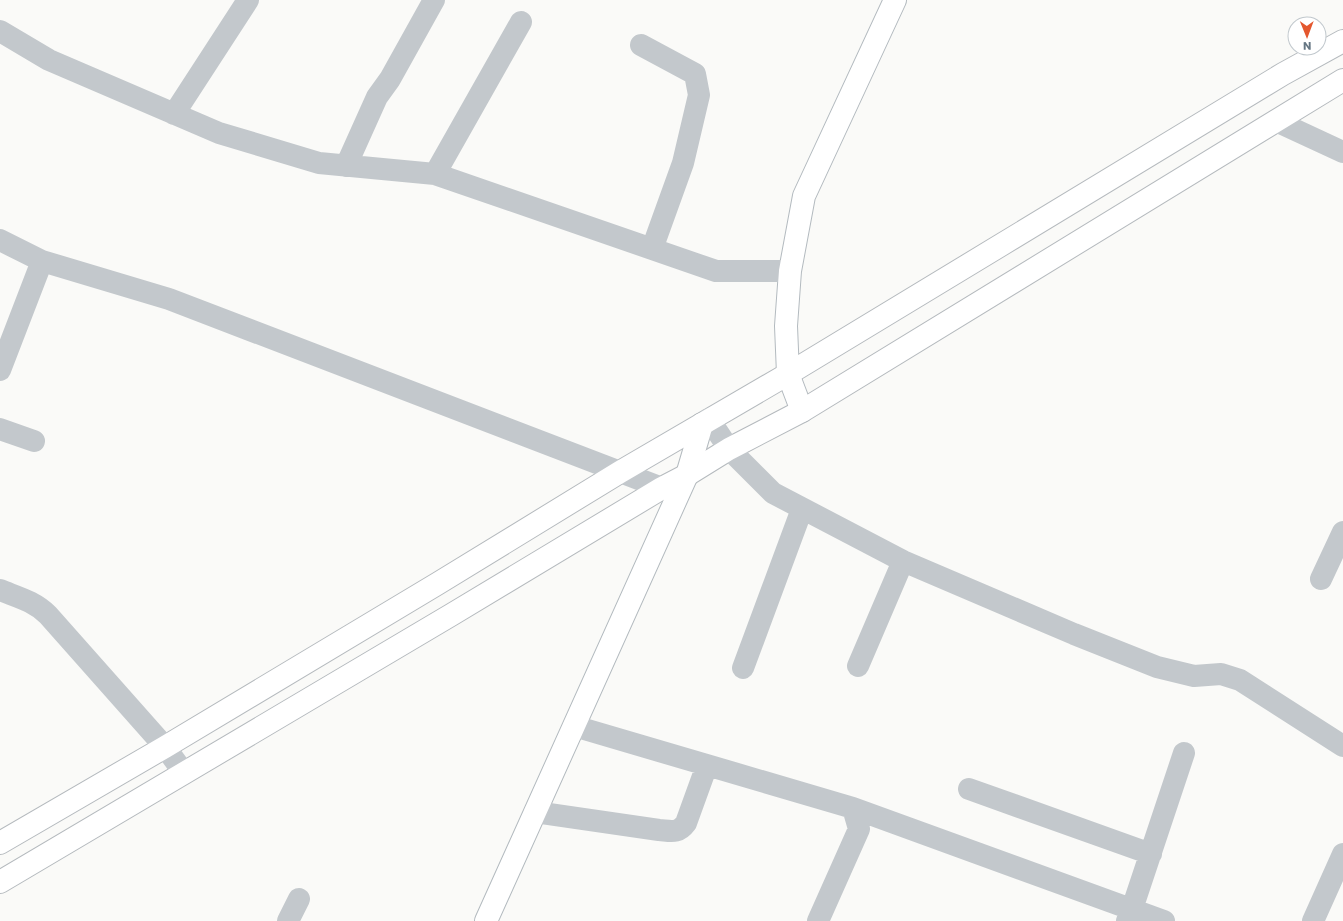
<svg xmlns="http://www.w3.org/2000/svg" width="1343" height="921" font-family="Poppins,sans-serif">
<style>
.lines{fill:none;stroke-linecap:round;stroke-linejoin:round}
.secondary-casing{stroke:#b3babf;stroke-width:24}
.primary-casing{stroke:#b5babe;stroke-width:24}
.street{stroke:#c3c8cc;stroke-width:22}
.secondary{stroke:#fff;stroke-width:22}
.primary{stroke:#fff;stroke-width:22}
</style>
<rect width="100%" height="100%" fill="#fafaf8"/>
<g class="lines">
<defs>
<path id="secondary" d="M802,411L788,374L786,326L790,271L804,196L895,0
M486,921L687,475L702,424"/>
<path id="primary" d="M0,843L165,747L437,584L620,472L788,374L1001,245L1283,74L1343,41
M0,882L451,615L662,488L687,475L729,449L802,411L1343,80"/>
</defs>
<!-- secondary casing -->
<use href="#secondary" class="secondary-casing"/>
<!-- primary casing -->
<use href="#primary" class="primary-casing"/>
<!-- street -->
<path class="street" d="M0,31L49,60L219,133L319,163L435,174L716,271H790
M641,45L695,74L699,95L683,163L652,249
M174,114L248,0
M1276,121L1343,152
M346,166L377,97L390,79L434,0
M435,174L521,22
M0,240L42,261L169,299L662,488
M0,370L42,261
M709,419L729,449L773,493L903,561L1074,634L1157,667L1194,676L1221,674L1240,680L1343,746
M0,429L34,441
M1321,579L1343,532
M0,590C17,597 34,601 48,615L165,747L184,773
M858,666L903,561
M743,668L802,509
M574,726L853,808L859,829L818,921
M969,789L1151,854
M853,808L1164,921
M535,812L659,830C671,831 678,834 686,823L707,765
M288,921L299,899
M1127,921L1132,909L1184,753
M1313,921L1343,854"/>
<!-- secondary -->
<use href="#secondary" class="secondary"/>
<!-- primary -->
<use href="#primary" class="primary"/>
</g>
<!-- north arrow -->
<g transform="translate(1307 36) rotate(179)"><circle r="19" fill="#ffffff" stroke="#c1c8cd"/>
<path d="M0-3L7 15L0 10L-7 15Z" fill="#e4572e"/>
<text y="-6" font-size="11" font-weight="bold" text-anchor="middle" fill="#657683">N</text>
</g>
</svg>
